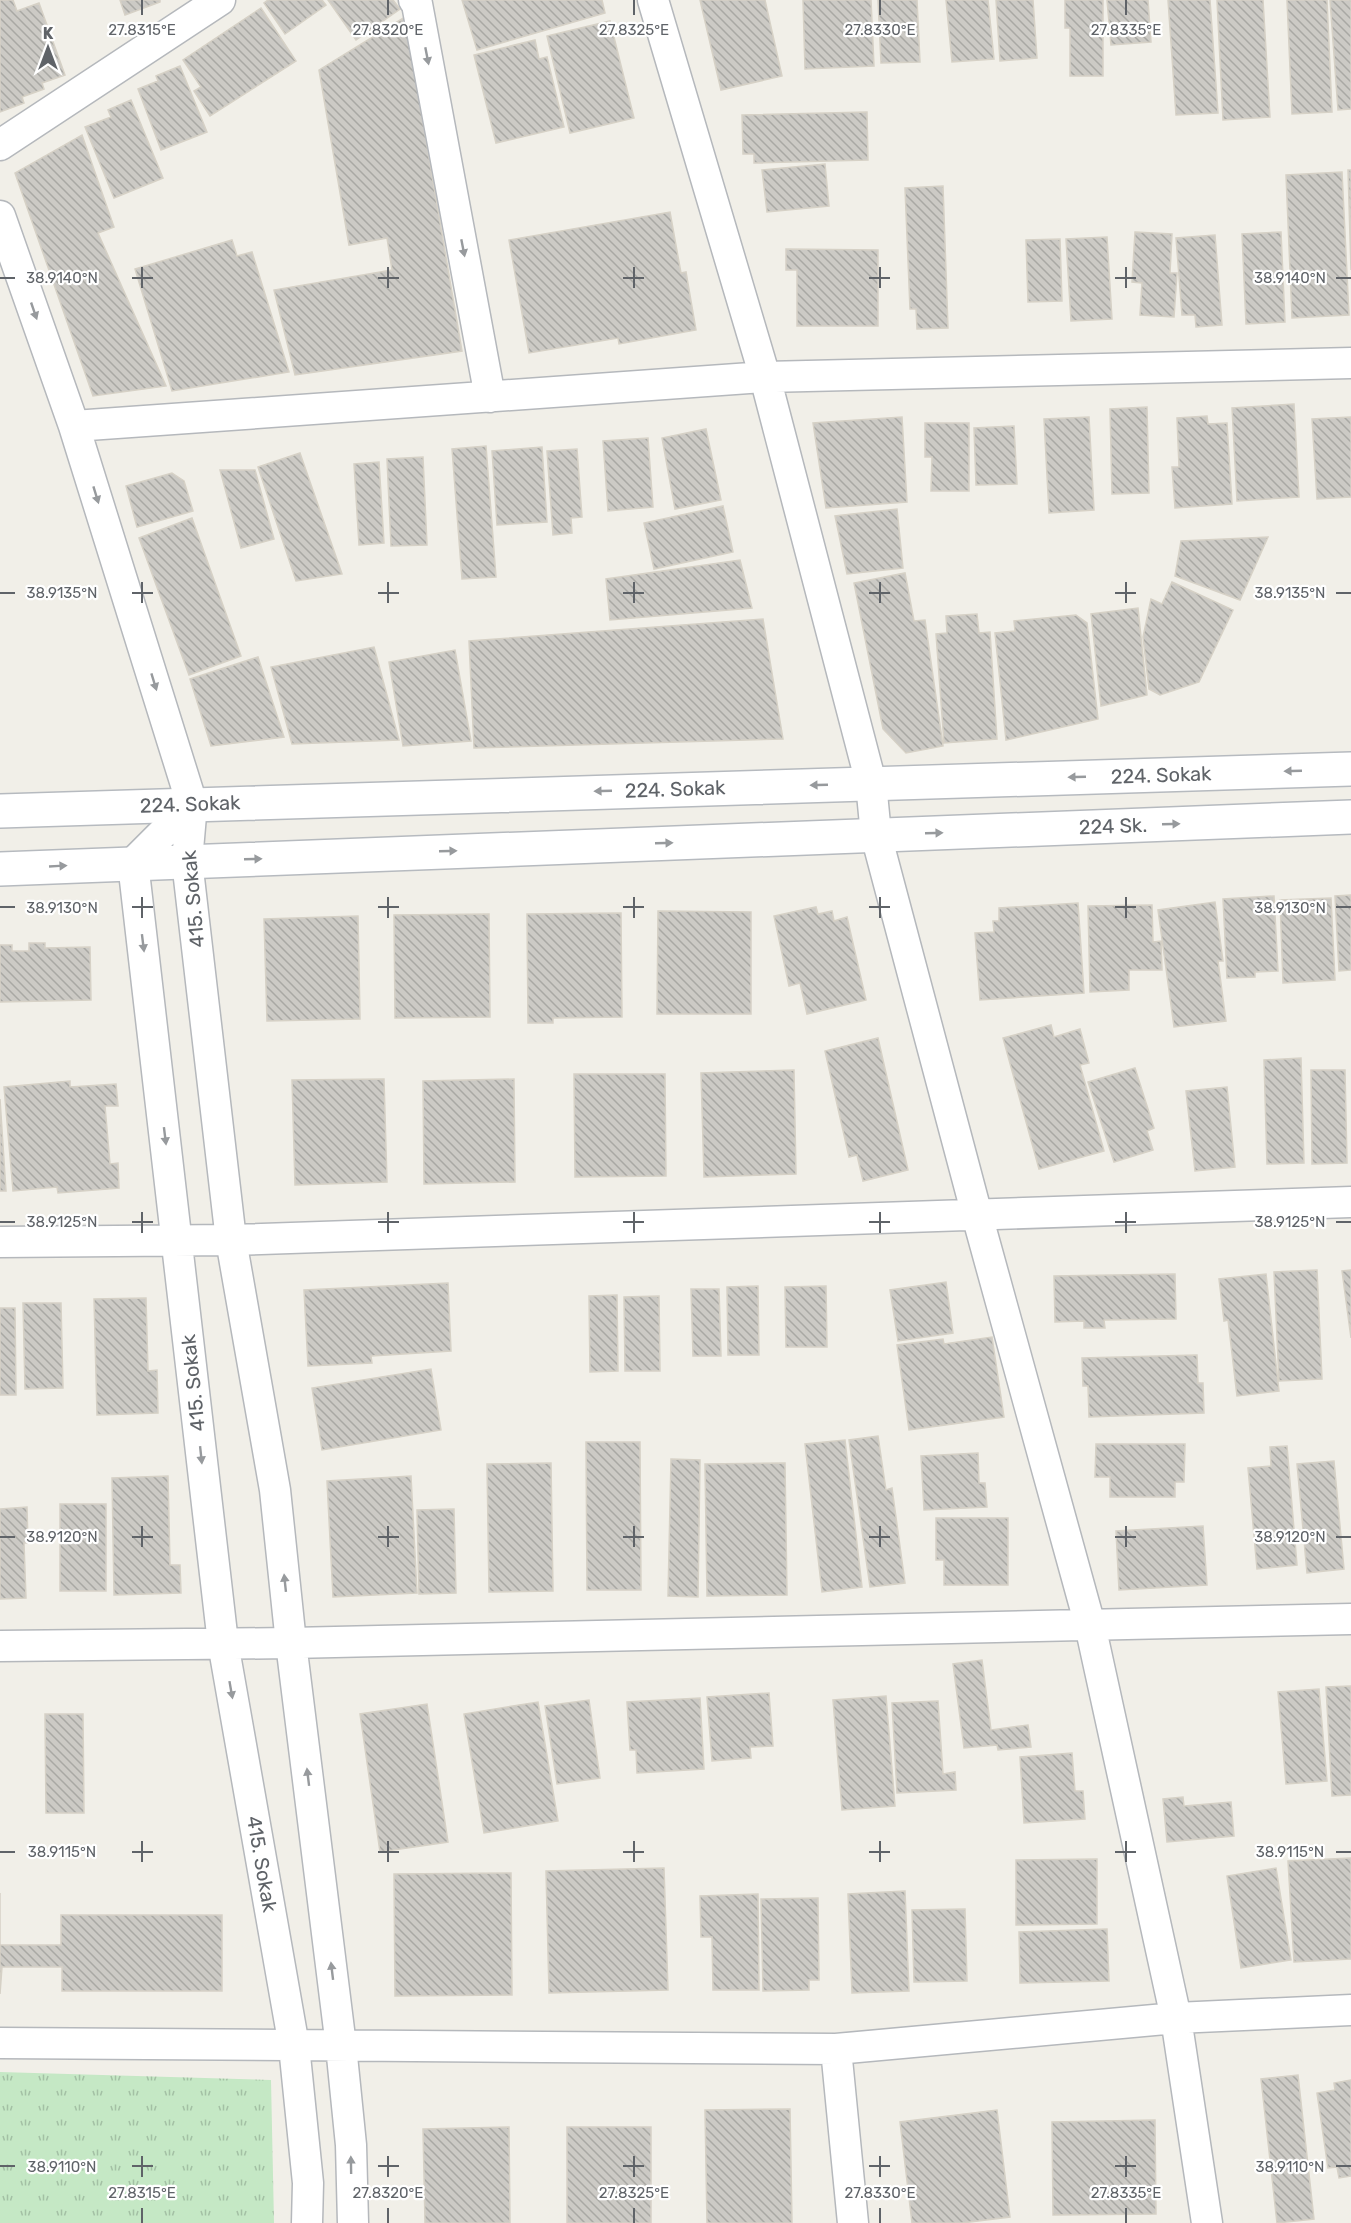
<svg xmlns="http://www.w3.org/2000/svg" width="1351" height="2223" font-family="Rubik,sans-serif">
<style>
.park{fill:url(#park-tufts)}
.building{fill:url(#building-back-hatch);stroke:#d6d1c6;stroke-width:1.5}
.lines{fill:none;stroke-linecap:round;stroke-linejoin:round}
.street-casing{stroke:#b5b8bc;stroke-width:33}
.secondary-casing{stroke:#b6babf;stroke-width:36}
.street{stroke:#fff;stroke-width:30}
.secondary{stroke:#fff;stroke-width:33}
.oneway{fill:#979a9d}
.ticks{fill:none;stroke:#5f6368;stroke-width:2}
.labels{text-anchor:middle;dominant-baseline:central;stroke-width:4.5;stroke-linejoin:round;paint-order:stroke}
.street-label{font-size:20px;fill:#5f6368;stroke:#fff}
.ticks-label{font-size:15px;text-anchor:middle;fill:#5f6368;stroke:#fff;stroke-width:4.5;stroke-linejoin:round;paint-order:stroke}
</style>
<defs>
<pattern id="park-tufts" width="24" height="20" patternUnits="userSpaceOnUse" patternTransform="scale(1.5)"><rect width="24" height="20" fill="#c5e8c5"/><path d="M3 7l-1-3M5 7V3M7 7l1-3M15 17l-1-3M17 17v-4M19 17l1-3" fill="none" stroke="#a3c0a4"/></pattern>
<pattern id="building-back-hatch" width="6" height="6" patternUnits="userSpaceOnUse" patternTransform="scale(1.5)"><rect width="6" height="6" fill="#cccac5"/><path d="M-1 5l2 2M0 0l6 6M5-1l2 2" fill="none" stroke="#a9a8a4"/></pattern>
</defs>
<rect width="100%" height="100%" fill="#f1efe8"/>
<!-- park -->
<path class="park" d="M0,2072L271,2080L274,2223H0Z"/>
<!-- building -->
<path class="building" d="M0,0H13L17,11L39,3L65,75L42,83L44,89L22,97L24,103L0,112Z
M120,0H160V2L125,15Z
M268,0H322L326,5L285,34L264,3Z
M328,0H393L400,9L356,40Z
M462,0H602L605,13L477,50Z
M700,0H765L782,76L721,90Z
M803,0H871L874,66L805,69Z
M878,0H917L920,62L881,63Z
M946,0H988L994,59L952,62Z
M996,0H1033L1037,58L1000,61Z
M1065,0H1103V76H1070V28H1065Z
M1107,0H1148L1151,42L1111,45Z
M1168,0H1210L1218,113L1176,115Z
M1217,0H1263L1270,117L1223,120Z
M1287,0H1327L1332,112L1292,114Z
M1330,0H1351V109L1338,110Z
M261,8L296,61L210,116L194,91L201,87L183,60Z
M405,17L462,351L295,375L274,290L392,270L387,238L349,245L319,70Z
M610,21L634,118L570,133L547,36Z
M535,40L539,59L547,57L564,127L496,143L474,55Z
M180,66L207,132L161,150L138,89L158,81L156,76Z
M131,100L163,178L114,198L85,127L111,117L108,110Z
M867,112L868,160L754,163V154H743L742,115Z
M82,135L114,227L98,233L166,386L93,396L15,173Z
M825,164L829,206L767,212L762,170Z
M1348,170H1351V270Z
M1342,172L1349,315L1292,318L1286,175Z
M943,186L948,328L917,329L916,309H910L905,188Z
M670,212L681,273L686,272L696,330L619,344L618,338L529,353L509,240Z
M1135,232L1172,234L1170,273H1177L1174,317L1140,315L1142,283L1132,282Z
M1281,232L1285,322L1246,324L1242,234Z
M1215,235L1222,325L1196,327L1195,315H1182L1176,238Z
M1107,237L1112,319L1071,321L1066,239Z
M1060,239L1062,301L1028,302L1026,240Z
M232,240L237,256L252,252L289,372L172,391L135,269Z
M786,249L878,250V326H797V270H786Z
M1294,404L1299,497L1237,501L1232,408Z
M1147,407L1149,493L1112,494L1110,409Z
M1207,416L1208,424L1227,423L1232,504L1175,508L1172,467H1179L1177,418Z
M902,417L907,502L826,508L813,423Z
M1089,417L1094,510L1049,513L1044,419Z
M1351,417V497L1317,499L1312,419Z
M925,423H969V491H931L932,457H925Z
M1014,426L1017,484L976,485L974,428Z
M706,429L721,500L675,509L662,438Z
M648,438L653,507L608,511L603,441Z
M486,446L496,577L462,579L452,449Z
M542,447L547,522L497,525L492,451Z
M577,449L582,517L571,518L572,533L553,535L547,451Z
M300,453L342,574L296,581L258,467Z
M423,457L427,545L391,546L387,459Z
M379,462L384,543L359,545L354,464Z
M220,470H255L274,539L241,548Z
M172,473L184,481L193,511L137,527L126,486Z
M723,506L733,552L654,569L644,523Z
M897,509L903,568L847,574L835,516Z
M192,518L241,656L189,675L139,538Z
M1268,537L1240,600L1175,576L1181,541Z
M740,560L752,608L610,620L606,579Z
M905,573L914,621L925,620L943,746L906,753L883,729L854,583Z
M1172,582L1233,610L1199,682L1160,695L1149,689L1143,637L1151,599L1162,604Z
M1138,608L1147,695L1101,706L1091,614Z
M977,614L979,633L990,632L997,739L944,743L936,634L947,633L946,616Z
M1076,615L1087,623L1098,719L1006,740L995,633L1015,631L1014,621Z
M763,619L783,739L474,748L469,641Z
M374,647L399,740L292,744L271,667Z
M455,650L471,741L403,746L389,662Z
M258,657L284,737L211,746L190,679Z
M1351,895V970L1339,971L1335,896Z
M1274,896L1278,971L1255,972V977L1227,978L1223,899Z
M1331,898L1335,980L1283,983L1280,900Z
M1215,902L1223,961H1218L1226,1021L1174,1027L1158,910Z
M1078,903L1084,993L980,1000L975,933L994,932L993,921H999V908Z
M1152,905L1153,942L1161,941L1162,970H1129V990L1090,992L1088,906Z
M816,907L818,914L832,911L834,921L847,917L866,1000L807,1014L800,983L789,986L774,916Z
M658,911L751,912V1014H657Z
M621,913L622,1017L553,1018V1023H528L527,914Z
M489,914L490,1017L395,1018L394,915Z
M358,916L360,1019L267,1021L264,919Z
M29,943H45V948L90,947L91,1000L0,1002V945H12V951H29Z
M1051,1025L1054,1037L1080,1029L1089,1063L1080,1065L1104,1151L1039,1169L1003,1038Z
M878,1038L908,1170L863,1181L857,1155L849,1157L825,1051Z
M1301,1058L1304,1163L1267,1164L1264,1060Z
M1135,1068L1154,1128L1147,1131L1153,1150L1114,1162L1088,1082Z
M794,1070L796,1174L704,1177L701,1073Z
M1311,1070H1345L1347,1163L1312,1164Z
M574,1074H665L666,1176L575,1177Z
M384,1079L387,1182L295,1185L292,1080Z
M514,1079L515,1182L424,1184L423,1081Z
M70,1081V1087L116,1084L118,1106H105L110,1164L118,1163L119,1188L58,1193L57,1187L13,1191L4,1087Z
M1227,1087L1235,1167L1195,1171L1186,1091Z
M0,1099L6,1191H0Z
M1317,1270L1322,1379L1279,1381L1274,1272Z
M1351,1270V1338L1342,1271Z
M1175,1274L1176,1319L1104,1320L1105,1328H1084V1321L1055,1322L1054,1276Z
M1266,1274L1279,1391L1237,1396L1228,1320L1224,1321L1219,1279Z
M946,1282L953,1333L898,1341L890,1290Z
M448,1283L451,1351L371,1356L372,1363L308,1366L304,1290Z
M758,1286L759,1355H728L727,1287Z
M826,1286L827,1347H786L785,1287Z
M691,1289H719L721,1356H693Z
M617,1295L618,1371L590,1372L589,1296Z
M659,1296L660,1371H625L624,1297Z
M146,1298L148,1371L157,1370L158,1413L97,1415L94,1299Z
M23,1303H61L63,1388L25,1389Z
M0,1308H15L16,1395H0Z
M992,1337L1004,1417L909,1430L897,1345L943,1339L944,1344Z
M1197,1355L1198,1383H1203L1204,1413L1089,1417L1088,1386H1083L1082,1358Z
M431,1369L441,1430L322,1450L312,1388Z
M878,1436L886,1490L892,1488L905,1583L870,1587L849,1440Z
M845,1440L862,1587L822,1592L805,1444Z
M586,1442H640L641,1590H587Z
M1096,1444H1185L1184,1482H1175V1497H1110V1477H1095Z
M1287,1446L1297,1565L1257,1569L1248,1468L1271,1466L1270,1447Z
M978,1453L979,1483H985L987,1507L924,1510L921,1456Z
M671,1459L700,1460L698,1597L668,1596Z
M1334,1461L1344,1569L1307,1573L1297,1464Z
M551,1463L553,1591L489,1592L487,1464Z
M785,1463L787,1595L707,1596L705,1464Z
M168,1476L170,1565H180L181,1593L114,1595L112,1478Z
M411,1476L417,1593L333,1597L327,1481Z
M60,1504H106V1591H60Z
M27,1507L28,1543H24L26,1598L0,1599V1509Z
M454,1509L456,1593L419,1594L417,1510Z
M936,1518H1008V1585H944V1560H936Z
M1203,1526L1207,1585L1119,1590L1116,1531Z
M982,1660L991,1730L1028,1725L1031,1747L998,1750L997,1745L964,1748L953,1664Z
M1351,1686V1795L1332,1796L1326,1687Z
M1319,1689L1327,1781L1286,1784L1278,1692Z
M769,1693L773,1746L750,1747L751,1758L712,1761L707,1697Z
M886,1696L895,1806L842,1810L833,1700Z
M700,1698L704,1769L637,1773L636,1750H630L627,1702Z
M589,1700L600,1778L557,1784L545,1706Z
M938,1701L943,1774L955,1772L956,1790L897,1793L892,1703Z
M538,1702L558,1821L484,1833L464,1714Z
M427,1704L448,1842L380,1852L360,1714Z
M45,1714H83L84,1813H46Z
M1072,1753L1075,1791H1083L1085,1819L1024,1823L1020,1757Z
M1183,1797L1184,1806L1231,1802L1234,1836L1167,1842L1163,1799Z
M1351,1858V1959L1294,1962L1288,1861Z
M1097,1859V1924L1016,1925V1860Z
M664,1868L668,1990L549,1993L546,1871Z
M1276,1868L1291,1960L1241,1968L1227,1876Z
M511,1873L512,1995L395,1996L394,1874Z
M905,1891L909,1991L852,1993L848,1894Z
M0,1893V1945H61V1915H222V1991H62V1967H2L0,1994Z
M758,1894L759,1990H713L712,1937H701L700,1896Z
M818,1898L819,1980H809V1990L763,1991L761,1899Z
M965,1909L967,1981L914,1982L912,1910Z
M1107,1929L1109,1981L1020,1983L1019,1932Z
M1298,2075L1314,2219L1277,2223L1261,2079Z
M1351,2080V2176L1339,2178L1337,2167L1328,2168L1317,2093L1335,2090L1334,2083Z
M790,2109L792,2223H707L705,2110Z
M997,2110L1010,2217L962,2223H912L900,2122Z
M1155,2120L1156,2214L1053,2215L1052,2122Z
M509,2127L510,2223H425L423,2129Z
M567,2127H651V2223H567Z"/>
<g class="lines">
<defs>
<path id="street" d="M414,0L417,4L490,397
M653,0L765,377L871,783L876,835L977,1215L1090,1625L1176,2018L1207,2223
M0,145L220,0
M0,216L74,426L192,804L187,861L231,1240L275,1490L291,1643L341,2046L351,2145L353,2223
M74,426L765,377L1351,363
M192,804L133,863L223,1643L294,2046L308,2183L307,2223
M0,1242L231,1240L1351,1202
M0,1646L291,1643L1351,1619
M0,2043L836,2049L1176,2018L1351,2010
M836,2049L853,2223"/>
<path id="secondary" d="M0,811L1351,769
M0,869L1351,817"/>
</defs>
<!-- street casing -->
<use href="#street" class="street-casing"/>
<!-- secondary casing -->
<use href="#secondary" class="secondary-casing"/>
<!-- street -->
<use href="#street" class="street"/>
<!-- secondary -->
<use href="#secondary" class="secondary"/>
</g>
<!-- one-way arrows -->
<defs><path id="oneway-solid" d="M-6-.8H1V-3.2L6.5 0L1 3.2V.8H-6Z" transform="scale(1.5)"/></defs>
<g class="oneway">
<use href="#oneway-solid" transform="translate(427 56) rotate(79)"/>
<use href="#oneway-solid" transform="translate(463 248) rotate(79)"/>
<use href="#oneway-solid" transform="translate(34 311) rotate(71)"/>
<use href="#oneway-solid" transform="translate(96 495) rotate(73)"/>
<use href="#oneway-solid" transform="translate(154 682) rotate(73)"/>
<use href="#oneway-solid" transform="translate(1293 771) rotate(178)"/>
<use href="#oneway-solid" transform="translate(1077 777) rotate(178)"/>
<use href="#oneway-solid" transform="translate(819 785) rotate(178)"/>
<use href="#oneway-solid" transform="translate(603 791) rotate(178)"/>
<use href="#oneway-solid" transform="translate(1171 824) rotate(-2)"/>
<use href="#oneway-solid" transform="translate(934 833) rotate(-2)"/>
<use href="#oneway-solid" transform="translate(664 843) rotate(-2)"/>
<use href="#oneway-solid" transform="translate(448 851) rotate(-2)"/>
<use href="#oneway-solid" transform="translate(253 859) rotate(-2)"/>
<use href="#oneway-solid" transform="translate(58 866) rotate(-3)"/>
<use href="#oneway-solid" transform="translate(143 943) rotate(83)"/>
<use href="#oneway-solid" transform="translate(165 1136) rotate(83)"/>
<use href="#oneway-solid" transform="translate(201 1455) rotate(84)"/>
<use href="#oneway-solid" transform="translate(285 1583) rotate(-96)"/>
<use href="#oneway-solid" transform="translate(231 1690) rotate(80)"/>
<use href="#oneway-solid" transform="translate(308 1777) rotate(-97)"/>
<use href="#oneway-solid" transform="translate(332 1971) rotate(-97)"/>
<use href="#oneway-solid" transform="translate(351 2165) rotate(-91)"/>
</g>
<!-- ticks -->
<path class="ticks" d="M142,0V15M388,0V15M634,0V15M880,0V15M1126,0V15M142,267V288M388,267V288M634,267V288M880,267V288M1126,267V288M0,278H15M132,278H153M378,278H399M623,278H644M869,278H890M1115,278H1136M1336,278H1351M142,582V603M388,582V603M634,582V603M880,582V603M1126,582V603M0,593H15M132,593H153M378,593H399M623,593H644M869,593H890M1115,593H1136M1336,593H1351M142,897V918M388,897V918M634,897V918M880,897V918M1126,897V918M0,907H15M132,907H153M378,907H399M623,907H644M869,907H890M1115,907H1136M1336,907H1351M142,1212V1233M388,1212V1233M634,1212V1233M880,1212V1233M1126,1212V1233M0,1222H15M132,1222H153M378,1222H399M623,1222H644M869,1222H890M1115,1222H1136M1336,1222H1351M142,1526V1547M388,1526V1547M634,1526V1547M880,1526V1547M1126,1526V1547M0,1537H15M132,1537H153M378,1537H399M623,1537H644M869,1537H890M1115,1537H1136M1336,1537H1351M142,1841V1862M388,1841V1862M634,1841V1862M880,1841V1862M1126,1841V1862M0,1852H15M132,1852H153M378,1852H399M623,1852H644M869,1852H890M1115,1852H1136M1336,1852H1351M142,2156V2177M388,2156V2177M634,2156V2177M880,2156V2177M1126,2156V2177M0,2166H15M132,2166H153M378,2166H399M623,2166H644M869,2166H890M1115,2166H1136M1336,2166H1351M142,2208V2223M388,2208V2223M634,2208V2223M880,2208V2223M1126,2208V2223"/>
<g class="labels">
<!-- street labels -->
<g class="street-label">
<text transform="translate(1161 775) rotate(-2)">224. Sokak</text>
<text transform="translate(675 789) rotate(-2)">224. Sokak</text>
<text transform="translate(190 804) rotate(-2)">224. Sokak</text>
<text transform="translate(1113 826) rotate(-2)">224 Sk.</text>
<text transform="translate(193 899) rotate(-95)">415. Sokak</text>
<text transform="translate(193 1383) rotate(-96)">415. Sokak</text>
<text transform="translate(262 1864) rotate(80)">415. Sokak</text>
</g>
</g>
<g class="ticks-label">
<text x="142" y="35">27.8315°E</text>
<text x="388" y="35">27.8320°E</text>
<text x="634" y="35">27.8325°E</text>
<text x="880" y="35">27.8330°E</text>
<text x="1126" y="35">27.8335°E</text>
<text x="62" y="283">38.9140°N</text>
<text x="1290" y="283">38.9140°N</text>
<text x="62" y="598">38.9135°N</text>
<text x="1290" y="598">38.9135°N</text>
<text x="62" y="913">38.9130°N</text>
<text x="1290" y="913">38.9130°N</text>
<text x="62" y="1227">38.9125°N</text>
<text x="1290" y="1227">38.9125°N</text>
<text x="62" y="1542">38.9120°N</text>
<text x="1290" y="1542">38.9120°N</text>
<text x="62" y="1857">38.9115°N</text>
<text x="1290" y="1857">38.9115°N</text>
<text x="62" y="2172">38.9110°N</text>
<text x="1290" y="2172">38.9110°N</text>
<text x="142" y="2198">27.8315°E</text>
<text x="388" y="2198">27.8320°E</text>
<text x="634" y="2198">27.8325°E</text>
<text x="880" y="2198">27.8330°E</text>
<text x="1126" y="2198">27.8335°E</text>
</g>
<!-- north arrow -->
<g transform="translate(48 48)" stroke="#ffffff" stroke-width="4.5" paint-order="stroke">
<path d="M0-4.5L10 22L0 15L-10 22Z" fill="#5f6368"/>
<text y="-9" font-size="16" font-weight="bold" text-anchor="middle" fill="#5f6368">K</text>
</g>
</svg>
